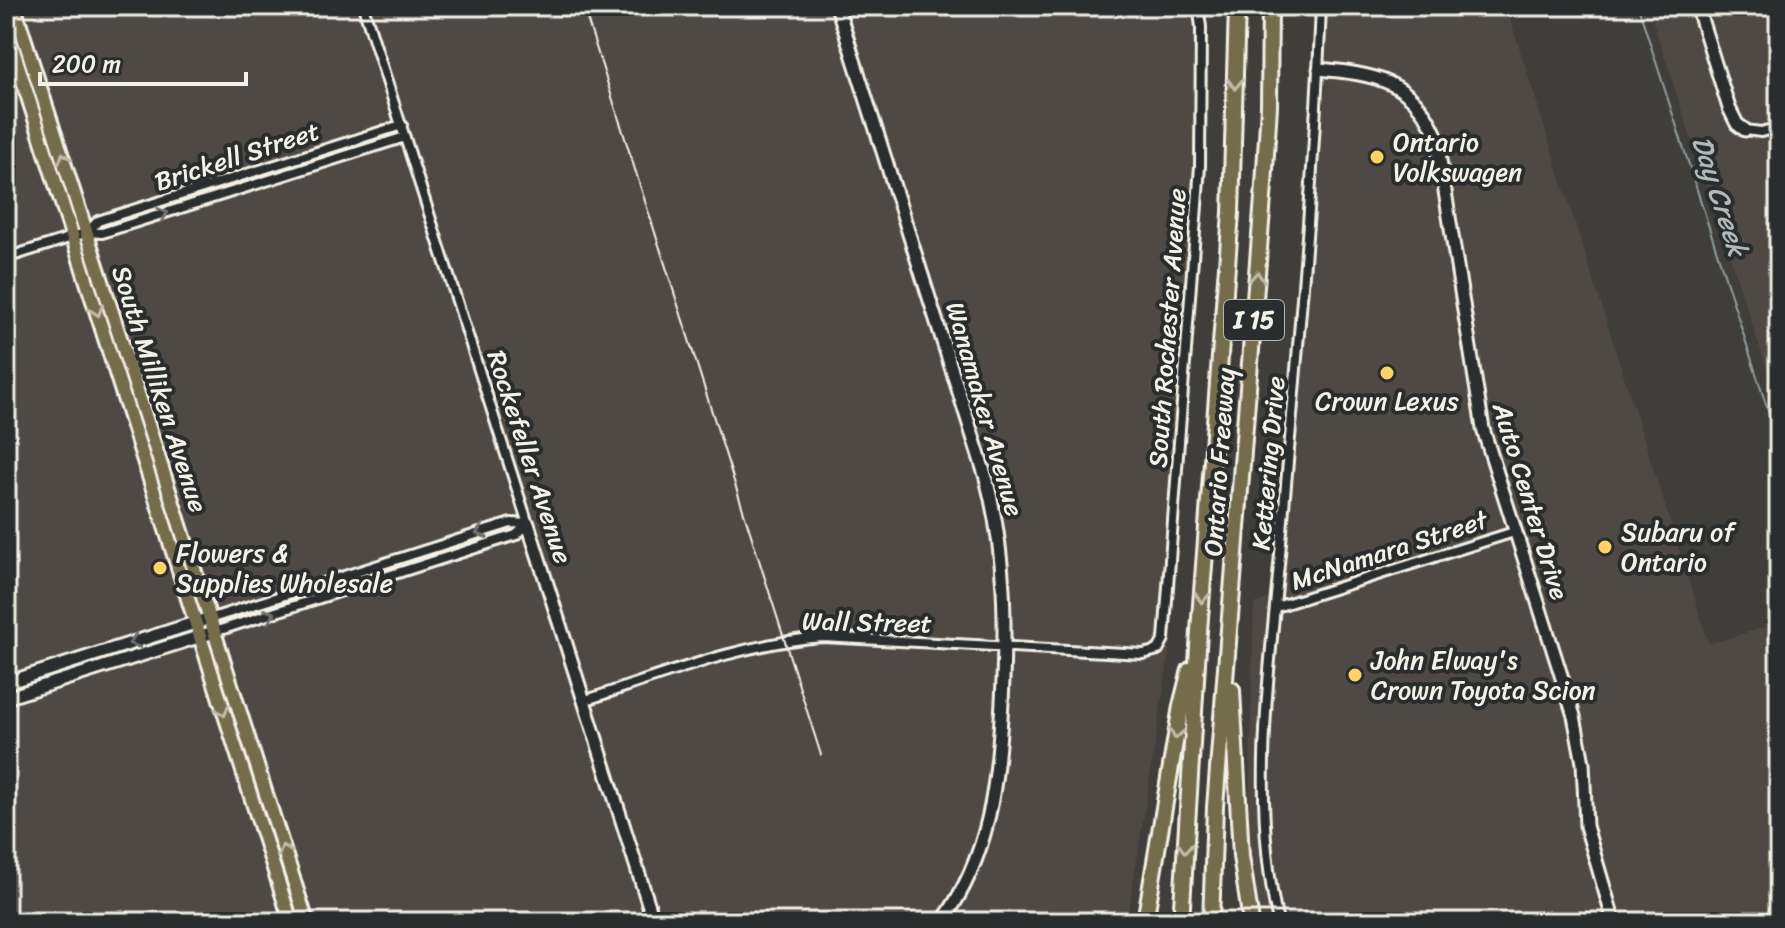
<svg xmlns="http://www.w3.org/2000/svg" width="1785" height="928" font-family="Sriracha,sans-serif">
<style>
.built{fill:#4f4a44}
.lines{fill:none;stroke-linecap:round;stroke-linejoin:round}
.stream{stroke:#8f9fa0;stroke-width:2}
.street-casing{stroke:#f4f1e8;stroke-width:14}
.secondary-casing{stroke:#f4f1e8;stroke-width:17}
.primary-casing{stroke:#f4f1e8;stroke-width:18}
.highway-casing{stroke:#f4f1e8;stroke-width:20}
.street{stroke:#2a2d2e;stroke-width:8}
.secondary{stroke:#2a2d2e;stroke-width:11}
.primary{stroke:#746c4b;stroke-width:12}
.highway{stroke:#746c4b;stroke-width:14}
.rail{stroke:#f4f1e8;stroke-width:2}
.oneway{stroke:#c1bca9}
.oneway2{stroke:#71726f}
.poi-dot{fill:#ffd166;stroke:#2a2d2e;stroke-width:3}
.labels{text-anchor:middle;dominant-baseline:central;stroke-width:8;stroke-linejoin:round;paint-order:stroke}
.shield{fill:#2a2d2e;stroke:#b7b6b0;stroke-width:2}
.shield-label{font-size:24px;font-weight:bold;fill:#f4f1e8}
.poi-label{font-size:26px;fill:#f4f1e8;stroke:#2a2d2e;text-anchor:start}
.street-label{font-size:26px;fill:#f4f1e8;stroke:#2a2d2e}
.water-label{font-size:28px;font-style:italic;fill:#b1bab8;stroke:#2a2d2e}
</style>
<rect width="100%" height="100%" fill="#403e3b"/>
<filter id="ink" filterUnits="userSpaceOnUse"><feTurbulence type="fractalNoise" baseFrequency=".0125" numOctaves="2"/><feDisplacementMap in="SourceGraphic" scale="16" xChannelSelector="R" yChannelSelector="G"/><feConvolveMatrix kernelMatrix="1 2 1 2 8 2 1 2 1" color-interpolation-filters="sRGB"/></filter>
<g filter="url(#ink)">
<!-- built -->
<path class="built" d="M6,6H1207L1205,192L1171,641L1127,922H6Z
M1327,6H1506L1709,644L1779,623V922H1261L1252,890L1248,855L1254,604L1282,594L1326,83Z
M1648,6H1779V406Z"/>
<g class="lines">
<!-- stream -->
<path class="stream" d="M1638,6L1779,445"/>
<defs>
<path id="street" d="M363,6L528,524
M1745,130L1761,132L1779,127
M88,232L98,221L402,125
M6,258L88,232L102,233L405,137
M1276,607L1514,532
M209,619L511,523L528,524
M214,632L516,535L528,524
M583,701C661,676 741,643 823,637L1143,654L1158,650L1164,639L1200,166L1201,27L1198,6
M633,922L652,916
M1278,922C1250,797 1270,669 1281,543C1296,364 1314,185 1321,6"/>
<path id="secondary" d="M837,6L986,478C1006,555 1006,623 1002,702C997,783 991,854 942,922
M1697,6L1729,108L1737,124L1745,130
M1319,69C1373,74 1412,79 1436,135L1483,429L1574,716L1583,763L1586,826L1614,922
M528,524L654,922
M6,683L204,620
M6,698L214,632"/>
<path id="primary" d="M14,6L307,922
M6,28L291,922"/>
<path id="highway" d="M1232,690L1241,856L1251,922
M1145,922L1181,706L1190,670
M1181,922L1199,631L1231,213L1237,6
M1211,922L1215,807L1264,185L1269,106L1270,6"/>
</defs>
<!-- street casing -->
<use href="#street" class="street-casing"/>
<!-- secondary casing -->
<use href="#secondary" class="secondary-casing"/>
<!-- primary casing -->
<use href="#primary" class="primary-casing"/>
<!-- highway casing -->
<use href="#highway" class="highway-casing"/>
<!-- street -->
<use href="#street" class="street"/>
<!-- secondary -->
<use href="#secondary" class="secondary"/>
<!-- primary -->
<use href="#primary" class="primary"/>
<!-- highway -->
<use href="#highway" class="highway"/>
<!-- rail -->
<path class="rail" d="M583,6L821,755"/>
</g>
<!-- one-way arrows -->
<defs><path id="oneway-chevron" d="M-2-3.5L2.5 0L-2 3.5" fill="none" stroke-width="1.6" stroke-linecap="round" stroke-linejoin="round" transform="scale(2)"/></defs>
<g class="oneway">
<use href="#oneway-chevron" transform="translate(1235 84) rotate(92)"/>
<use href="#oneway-chevron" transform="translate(64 158) rotate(-108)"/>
<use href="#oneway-chevron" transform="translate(1257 277) rotate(-86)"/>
<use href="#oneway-chevron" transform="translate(97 311) rotate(72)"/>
<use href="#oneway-chevron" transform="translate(1202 598) rotate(94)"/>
<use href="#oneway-chevron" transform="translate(223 711) rotate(72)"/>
<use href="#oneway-chevron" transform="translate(1176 734) rotate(100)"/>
<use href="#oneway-chevron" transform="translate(1185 848) rotate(93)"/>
<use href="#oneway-chevron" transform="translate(284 850) rotate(-108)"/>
</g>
<g class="oneway2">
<use href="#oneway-chevron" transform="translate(163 214) rotate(-18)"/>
<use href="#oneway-chevron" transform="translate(481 532) rotate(162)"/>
<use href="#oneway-chevron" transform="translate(270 615) rotate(-18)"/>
<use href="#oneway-chevron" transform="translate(134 642) rotate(162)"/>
</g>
</g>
<!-- markers -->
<g class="poi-dot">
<circle cx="1377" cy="157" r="8"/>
<circle cx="1387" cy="373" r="8"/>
<circle cx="1605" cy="547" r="8"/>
<circle cx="160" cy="568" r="8"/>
<circle cx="1355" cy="675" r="8"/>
</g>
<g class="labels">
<!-- shield labels -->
<rect class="shield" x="1224" y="300" width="60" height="40" rx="6"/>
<g class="shield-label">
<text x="1254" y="320">I 15</text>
</g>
<!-- poi labels -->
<g class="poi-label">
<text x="1393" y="142">Ontario<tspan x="1393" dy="30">Volkswagen</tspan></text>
<text x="1387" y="401" text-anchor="middle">Crown Lexus</text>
<text x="1621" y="532">Subaru of<tspan x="1621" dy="30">Ontario</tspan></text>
<text x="176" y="553">Flowers &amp;<tspan x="176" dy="30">Supplies Wholesale</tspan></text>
<text x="1371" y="660">John Elway's<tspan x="1371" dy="30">Crown Toyota Scion</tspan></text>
</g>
<!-- street labels -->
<g class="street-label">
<text transform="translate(237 156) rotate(-18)">Brickell Street</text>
<text transform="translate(1167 328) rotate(-86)">South Rochester Avenue</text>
<text transform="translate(160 389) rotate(72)">South Milliken Avenue</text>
<text transform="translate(985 409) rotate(74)">Wanamaker Avenue</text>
<text transform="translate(530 457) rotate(72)">Rockefeller Avenue</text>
<text transform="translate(1219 462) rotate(-86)">Ontario Freeway</text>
<text transform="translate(1268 463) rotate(-85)">Kettering Drive</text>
<text transform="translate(1531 501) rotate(73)">Auto Center Drive</text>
<text transform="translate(1389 550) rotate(-18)">McNamara Street</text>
<text transform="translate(867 622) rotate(1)">Wall Street</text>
</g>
<!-- water labels -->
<g class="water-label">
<text transform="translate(1720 196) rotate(72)">Day Creek</text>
</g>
</g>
<!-- margin -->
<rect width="1785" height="928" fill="none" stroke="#2a2d2e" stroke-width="32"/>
<rect x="16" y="16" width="1753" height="896" fill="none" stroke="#f4f1e8" stroke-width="3" filter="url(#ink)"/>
<!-- scale -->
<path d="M40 72v12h206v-12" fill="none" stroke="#f4f1e8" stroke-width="4"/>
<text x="52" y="72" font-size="24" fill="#f4f1e8" stroke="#2a2d2e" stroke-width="6" paint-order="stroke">200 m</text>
</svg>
